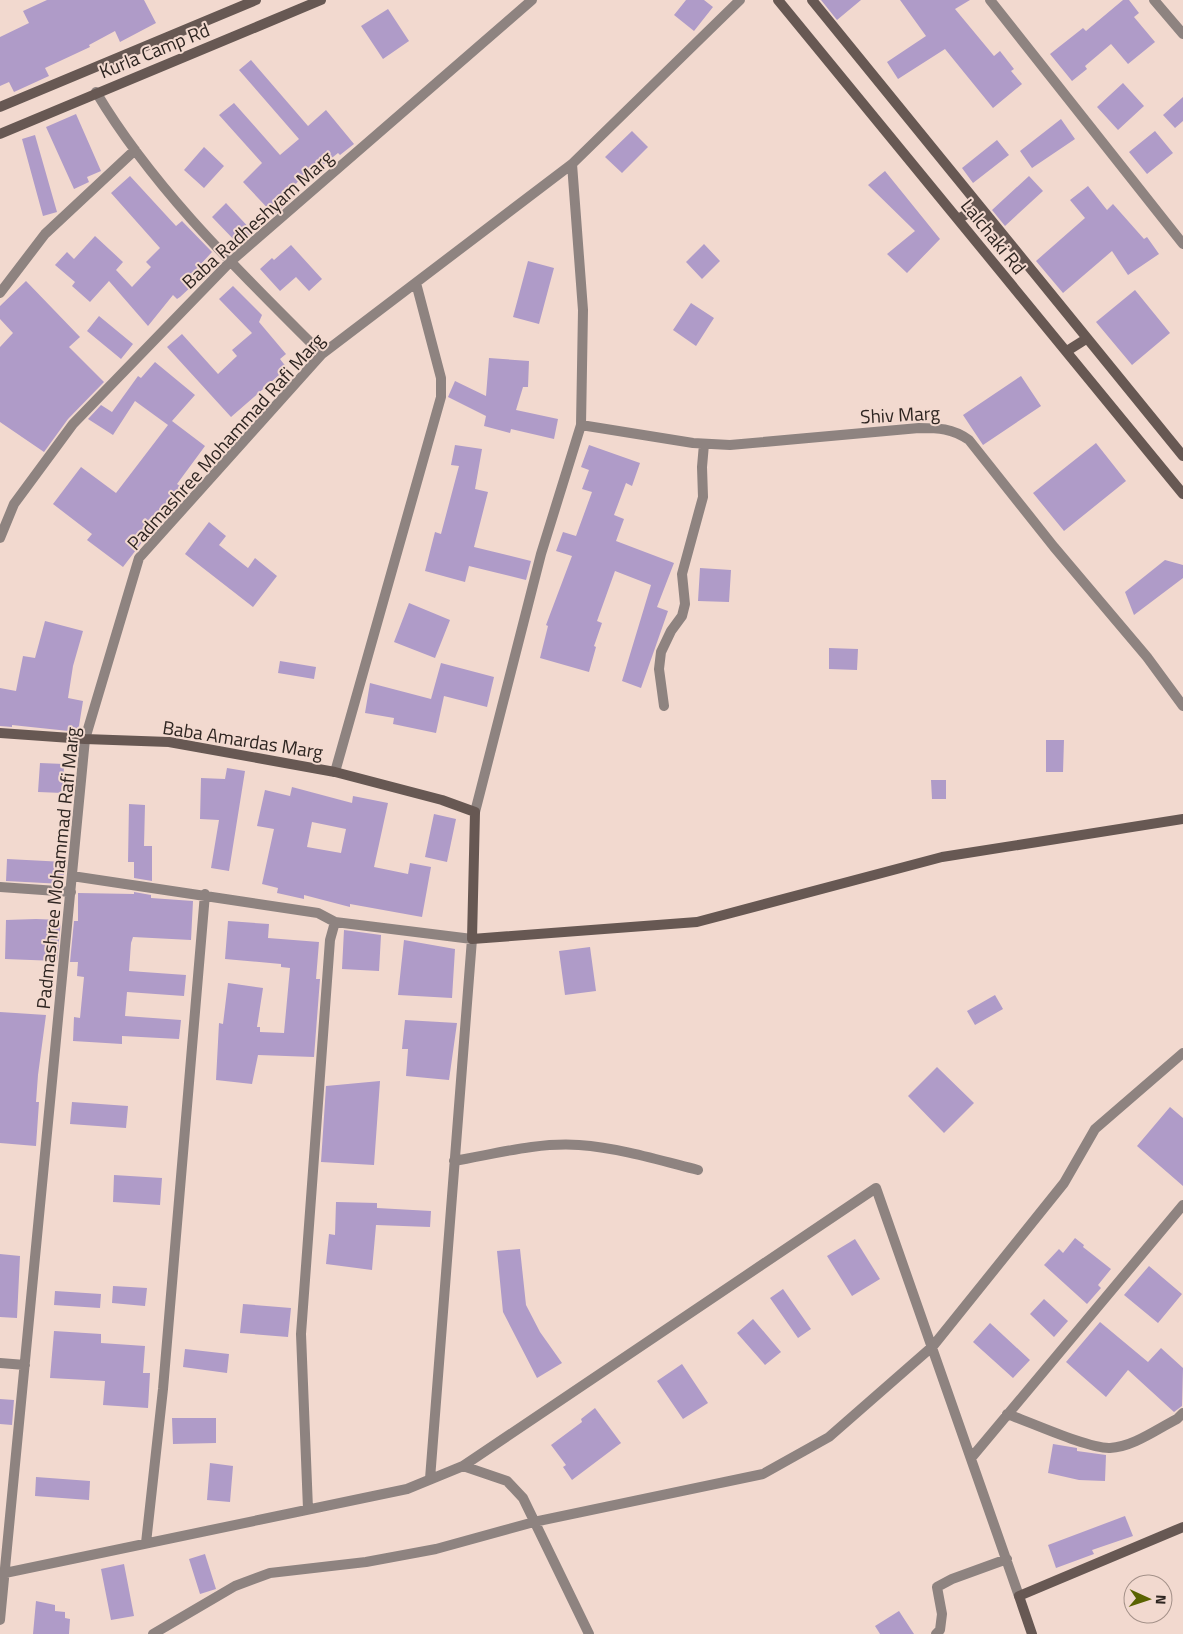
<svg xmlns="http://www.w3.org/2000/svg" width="1183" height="1634" font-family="'Titillium Web',sans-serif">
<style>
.building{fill:#af9bc8;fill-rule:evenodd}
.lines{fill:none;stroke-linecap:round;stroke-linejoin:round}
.street{stroke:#8e8380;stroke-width:10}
.secondary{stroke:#675853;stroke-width:10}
.labels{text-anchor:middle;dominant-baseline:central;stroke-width:4;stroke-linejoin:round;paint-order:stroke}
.street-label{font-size:19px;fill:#2e2521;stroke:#f2d9cf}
</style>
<rect width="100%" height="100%" fill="#f2d9cf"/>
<!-- building -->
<path class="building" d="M47,0H144L156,23L120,42L115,31L89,45L90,47L45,68L49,76L14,92L9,82L0,86V37L29,23L23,11Z
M686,0H704L713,7L694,31L674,15Z
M821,0H861L837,20Z
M900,0H970L955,9L994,56L1000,51L1014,69L1011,71L1022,84L993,108L945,49L898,79L887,62L926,36Z
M1123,0H1129L1139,13L1134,17L1155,42L1128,64L1111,44L1085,66L1087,69L1072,81L1050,54L1083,28L1086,31Z
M388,9L409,41L383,59L361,26Z
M251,60L308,126L326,110L354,144L340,155L338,153L308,177L305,174L279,202L283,207L274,215L243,182L262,163L219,115L234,103L280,155L299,139L239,70Z
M1123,83L1144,106L1118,130L1097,107Z
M1183,97V121L1175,128L1163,115Z
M76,114L101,171L87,177L89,182L74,189L46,127Z
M1061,119L1075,139L1032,168L1020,151Z
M632,131L648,147L622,173L605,157Z
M1155,131L1173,153L1147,174L1129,152Z
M35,135L57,212L43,216L22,139Z
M997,140L1009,155L973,183L962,168Z
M204,147L224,166L204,188L184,170Z
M885,171L940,239L907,273L887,254L915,231L868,185Z
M130,176L176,226L182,221L212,252L187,279L193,285L180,297L177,299L173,295L148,326L109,281L90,302L72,286L75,282L55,265L67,252L74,259L95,236L123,262L116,270L132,287L151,267L146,262L160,248L111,193Z
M1029,176L1043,191L1005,226L992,210Z
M1088,186L1107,210L1113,204L1144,239L1147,237L1159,254L1128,275L1112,251L1063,293L1036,261L1085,218L1070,200Z
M226,203L253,232L239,245L212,217Z
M704,244L720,261L702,279L686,262Z
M291,245L322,279L309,291L296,277L280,291L260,269L272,258L274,260Z
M528,261L554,268L539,324L513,317Z
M26,281L80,337L69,347L104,382L68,419L44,452L0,422V347L13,333L0,319V306Z
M233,286L262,315L259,322L286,354L280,359L287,368L231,417L167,347L182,334L218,374L237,356L232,350L252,333L219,299Z
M1135,290L1170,333L1132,365L1096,322Z
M691,303L714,318L696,346L673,330Z
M99,316L133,344L121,359L87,331Z
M489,358L529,361L528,387H523L516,410L558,419L554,439L511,429L510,433L484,426L486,416L448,397L455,381L486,396Z
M155,362L195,395L172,421L205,446L177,484L180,486L150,527L152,529L123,567L87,540L92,534L53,504L81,467L116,493L168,425L135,401L113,435L88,419L101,405L112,412L138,376L141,378Z
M1021,376L1041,406L983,445L963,415Z
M1096,443L1126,481L1064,531L1033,493Z
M455,445L482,449L475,489L488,492L474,547L531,561L526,580L469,566L465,582L425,571L435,532L441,534L459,466L451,465Z
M589,445L640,463L632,486L626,483L614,515L624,519L616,541L674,563L657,607L668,611L641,688L622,681L651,585L615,571L597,621L602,623L594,646L596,647L589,672L540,658L548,626L546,625L572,556L556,551L563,532L576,536L592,492L582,489L589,470L581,467Z
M209,522L226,536L219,545L248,568L255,558L277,576L253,607L185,554Z
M1165,560L1183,565V578L1134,615L1125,592Z
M700,568L731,570L729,602L698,601Z
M409,603L450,620L435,658L394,642Z
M45,621L83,631L73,666L68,698L83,701L78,732L12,725V727L0,726V688L16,691L23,656L35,658Z
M829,648L858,649L857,670L829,669Z
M280,661L316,667L314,679L278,673Z
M441,663L494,677L487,707L444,696L436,733L393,724L394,718L365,713L370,683L431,699Z
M1046,740H1064L1063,772H1046Z
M40,763L64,764L63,793L38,792Z
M227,768L245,771L229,871L211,868L219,820L200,819L201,778L225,779Z
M931,780H946V799H932Z
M292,787L352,803L353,796L388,803L374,867L408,874L410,863L431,867L422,917L350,904V907L304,895V899L277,893L278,888L262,884L274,829L257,826L265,790L290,796ZM312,822L346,829L341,853L307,847Z
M129,804L145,805L144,846H152V881L134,878V862H128Z
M434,814L456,819L447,862L425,857Z
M7,859L65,862L63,884L6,881Z
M134,892L151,895V898L193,901L191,940L133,937L131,943L129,971L186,975L184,996L127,992L125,1016L181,1020L179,1039L122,1036V1044L73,1041L74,1017L80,1018L84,977L77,976L78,962H70L74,921H78V893L134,894Z
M36,919L61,920L57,961L5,959L6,920Z
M228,921L269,924L268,938L319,942L316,979H320L314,1057L258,1055L252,1084L216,1080L219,1023L223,1024L228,983L263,988L257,1027H260V1032L284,1033L290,968L281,967V964L225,959Z
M344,930L381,935L379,971L342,969Z
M404,940L455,949L452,998L398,995Z
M590,947L596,991L565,995L559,951Z
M995,995L1003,1009L975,1025L967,1011Z
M0,1012L46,1015L38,1075L36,1102H39L36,1146L0,1143Z
M405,1020L457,1023L449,1080L406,1076L408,1049H402Z
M937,1067L974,1103L944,1133L908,1096Z
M380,1081L374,1165L321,1162L326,1086Z
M72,1102L128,1106L126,1128L70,1124Z
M1170,1107L1183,1118V1186L1137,1146Z
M114,1175L162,1178L160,1205L113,1202Z
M336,1202L377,1203V1208L431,1211L430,1227L376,1225L372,1270L326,1264L329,1234L335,1235Z
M1075,1238L1084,1245L1083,1247L1111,1269L1098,1285L1101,1288L1087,1304L1044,1265L1059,1249L1063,1253Z
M855,1239L880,1279L852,1296L827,1256Z
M520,1249L526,1305L540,1332L562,1363L537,1378L503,1312L497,1251Z
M0,1254L20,1256L17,1318L0,1317Z
M1149,1266L1182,1294L1158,1323L1124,1295Z
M113,1286L147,1288L145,1306L112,1303Z
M783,1289L811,1329L798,1338L770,1298Z
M55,1291L101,1294L100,1308L54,1305Z
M1044,1299L1068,1321L1054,1337L1030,1314Z
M243,1304L291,1308L288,1337L240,1333Z
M753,1319L781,1352L765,1365L737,1333Z
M1100,1322L1148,1362L1161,1348L1183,1368L1182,1406L1174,1412L1128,1370L1106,1397L1066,1362Z
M990,1323L1030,1360L1013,1378L973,1342Z
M54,1331L101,1334V1343L145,1346L143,1373H150L148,1408L103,1405L105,1381L50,1378Z
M185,1349L229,1354L227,1373L183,1367Z
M682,1364L708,1403L683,1419L657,1381Z
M0,1399L14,1400L12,1425L0,1424Z
M595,1408L621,1443L572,1480L563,1467L566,1465L551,1445L582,1422L581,1419Z
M172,1418H216V1443L173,1444Z
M1053,1444L1077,1448V1451L1106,1455L1105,1481L1079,1480L1048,1473Z
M210,1463L233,1466L230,1502L207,1500Z
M36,1477L90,1481L89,1500L35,1496Z
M1125,1516L1133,1536L1092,1550L1094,1554L1056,1568L1048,1545Z
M205,1554L216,1589L200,1594L189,1559Z
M124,1564L134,1616L111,1620L101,1569Z
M36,1601L55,1605V1611L65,1612V1618L70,1619L69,1634H33Z
M899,1611L914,1634H880L875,1626Z"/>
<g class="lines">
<!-- street -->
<path class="street" d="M990,0L1183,244
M1154,0L1183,34
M96,92C155,191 241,273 322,354
M0,293L45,234L135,150
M581,425L693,443L730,445L919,428C938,428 952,428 969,440L1054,547L1147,657L1183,706
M0,538L14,504L73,424L230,262L532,0
M664,706L659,669L661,652L671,631L682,616L685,604L682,574L703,497L702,467L704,444
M335,772L441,397V378L416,283
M475,812L541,554L581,425L583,310L572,164
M72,876L318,913L335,922L472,939L430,1479
M0,887L71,892
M454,1161C495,1154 538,1142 579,1145C620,1148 659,1160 698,1170
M0,1363L25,1365
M1007,1414C1030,1422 1089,1449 1110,1448C1133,1447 1157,1429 1177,1419L1183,1413
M972,1457L1183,1205
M463,1466L507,1481L523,1498L589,1634
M308,1509L301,1334L330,940L335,922
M146,1543L163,1389L205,894
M5,1573L407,1489L463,1466L876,1188L1019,1596
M0,1620L85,739L139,558L322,354L572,164L740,0
M153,1634L235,1586L270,1573L366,1562L436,1549L534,1522L763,1474L829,1437L933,1346L1064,1183L1095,1129L1183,1053
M936,1634L940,1630L942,1614L937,1587L952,1579L1007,1559"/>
<!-- secondary -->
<path class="secondary" d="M778,0L1183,494
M812,0L1183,456
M0,107L256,0
M0,134L321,0
M958,219L979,207
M1067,351L1086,339
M0,733L85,739L169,742L335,772L442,800L475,812L472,939L697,922L942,857L1183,819
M1032,1634L1019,1596L1183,1527"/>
</g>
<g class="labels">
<!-- street labels -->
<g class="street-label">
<text transform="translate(154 50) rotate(-22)">Kurla Camp Rd</text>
<text transform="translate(257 219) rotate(-42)">Baba Radheshyam Marg</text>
<text transform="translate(994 236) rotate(51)">Lalchaki Rd</text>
<text transform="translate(900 414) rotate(-3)">Shiv Marg</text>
<text transform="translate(225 441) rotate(-48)">Padmashree Mohammad Rafi Marg</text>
<text transform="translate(243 739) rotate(9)">Baba Amardas Marg</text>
<text transform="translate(57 868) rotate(-84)">Padmashree Mohammad Rafi Marg</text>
</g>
</g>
<!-- north arrow -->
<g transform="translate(1148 1599) rotate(93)"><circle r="24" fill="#f2d9cf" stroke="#a49189"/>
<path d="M0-4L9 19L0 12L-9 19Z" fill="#5a6301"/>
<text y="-8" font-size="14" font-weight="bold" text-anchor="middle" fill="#2e2521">N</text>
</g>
</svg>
